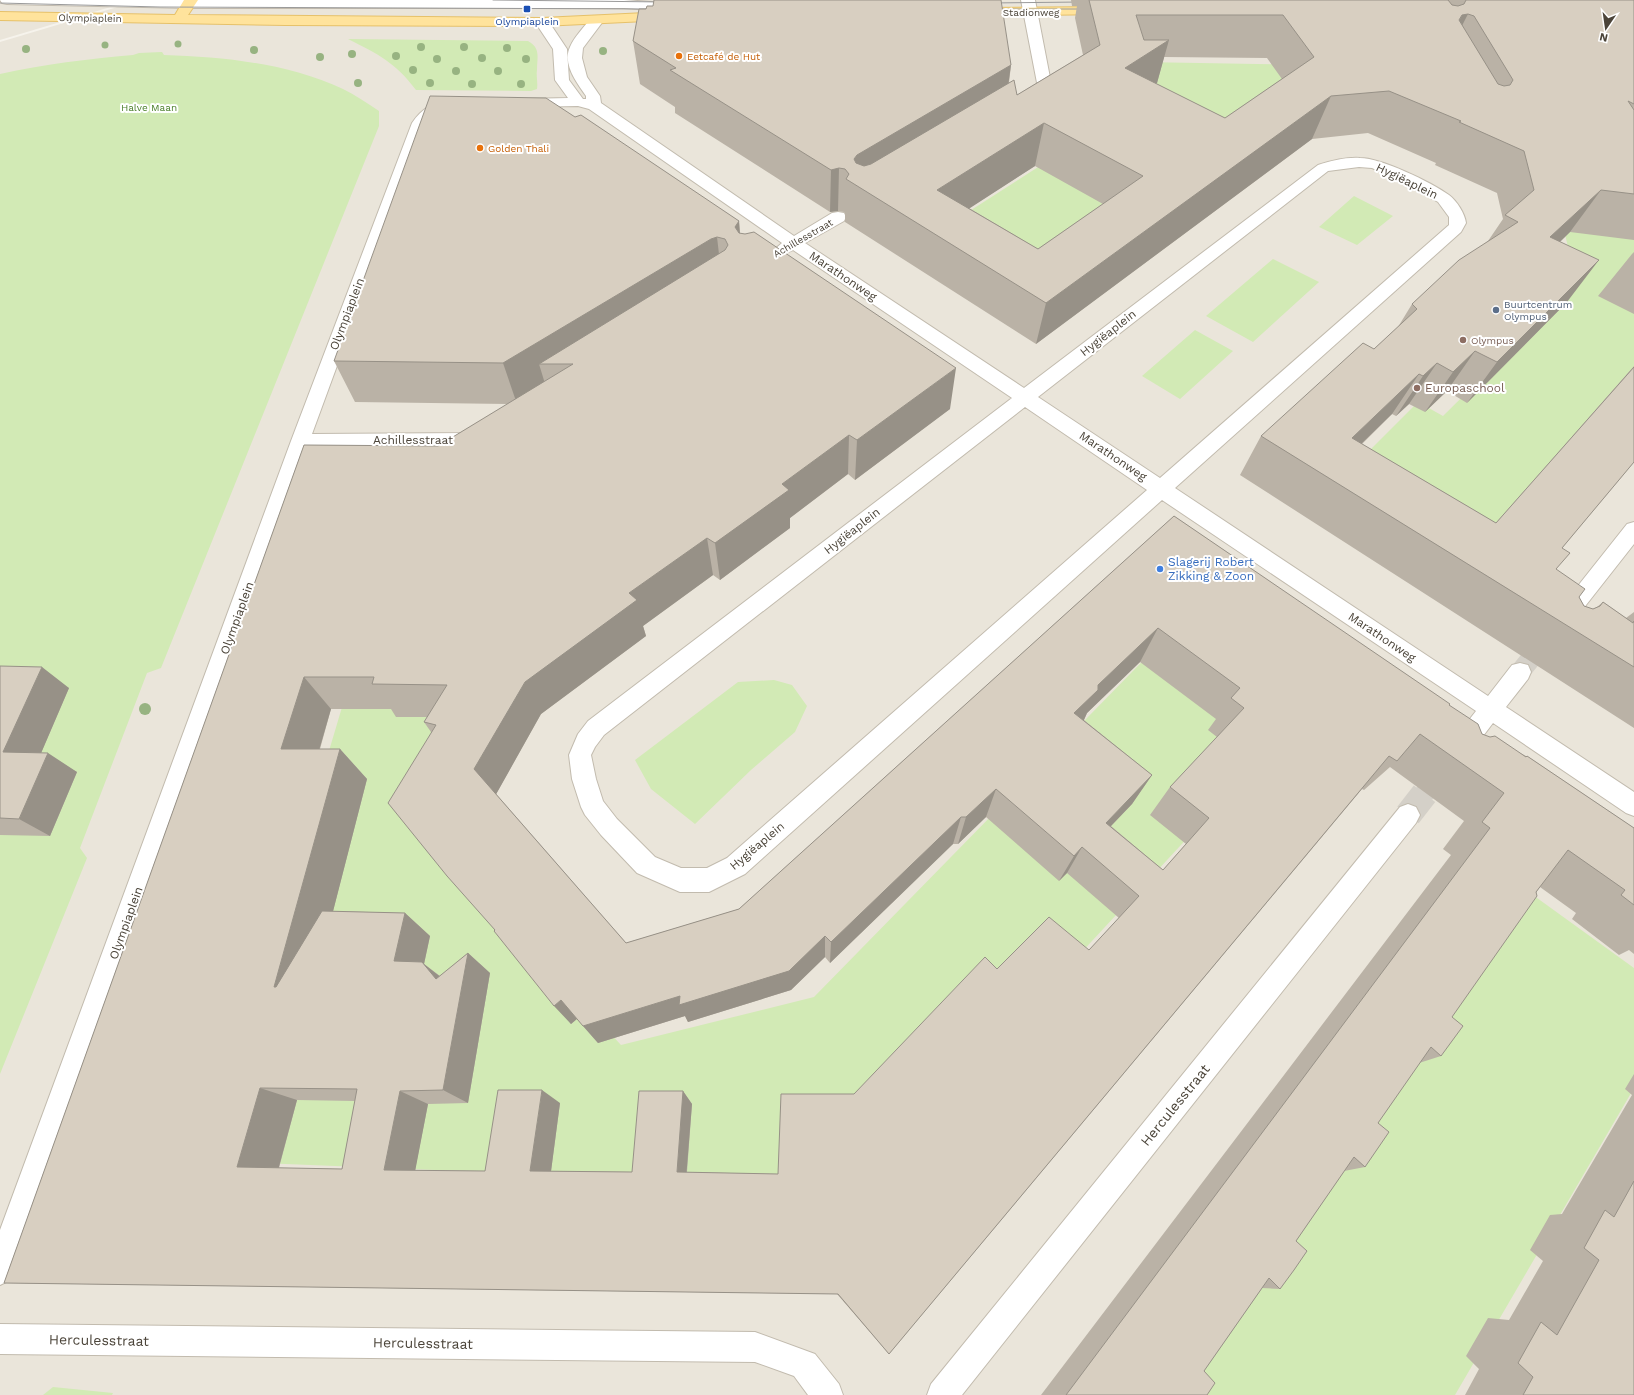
<svg xmlns="http://www.w3.org/2000/svg" width="1634" height="1395" font-family="'Work Sans',sans-serif">
<style>
.residential{fill:#eae5da}
.green{fill:#d2eab5}
.lines{fill:none;stroke-linecap:round;stroke-linejoin:round}
.minor-tunnel-far1{stroke:#d4d0c8;stroke-width:20;stroke-dasharray:20 10;stroke-linecap:butt}
.minor-tunnel{stroke:#d4d0c8;stroke-width:27;stroke-dasharray:27 14;stroke-linecap:butt}
.minor-casing{stroke:#c2bbae;stroke-width:2}
.major-casing{stroke:#e6c16a;stroke-width:2}
.minor{fill:#fff;fill-rule:evenodd}
.major{fill:#ffe39c;fill-rule:evenodd}
.tram{stroke:#9a9a9a;stroke-width:1}
.tree{fill:#97b381}
.wall{fill:#bab2a6;fill-rule:evenodd}
.shaded-wall{fill:#979187}
.building{fill:#d8cfc1;stroke:#979187;fill-rule:evenodd}
.transit-dot{fill:#1a4fb4;stroke:#fff;stroke-width:1.5}
.food-dot{fill:#e8710a;stroke:#fff;stroke-width:1.5}
.service-dot{fill:#5c6f8a;stroke:#fff;stroke-width:1.5}
.education-dot{fill:#8d6e63;stroke:#fff;stroke-width:1.5}
.shop-dot{fill:#3f7fe0;stroke:#fff;stroke-width:1.5}
.labels{text-anchor:middle;dominant-baseline:central;stroke-width:4;stroke-linejoin:round;paint-order:stroke}
.far-street-label{font-size:10px;fill:#4b4439;stroke:#fff}
.far-transit-label{font-size:10px;fill:#164399;stroke:#fff}
.far-food-label{font-size:10px;fill:#c56008;stroke:#fff;text-anchor:start}
.far-park-label{font-size:10px;fill:#4a7f2a;stroke:#fff}
.far-service-label{font-size:10px;fill:#4e5e75;stroke:#fff;text-anchor:start}
.far-education-label{font-size:10px;fill:#785e54;stroke:#fff;text-anchor:start}
.street-label{font-size:12px;fill:#4b4439;stroke:#fff}
.education-label{font-size:12px;fill:#785e54;stroke:#fff;text-anchor:start}
.shop-label{font-size:12px;fill:#366cbe;stroke:#fff;text-anchor:start}
.near-street-label{font-size:14px;fill:#4b4439;stroke:#fff}
</style>
<rect width="100%" height="100%" fill="#f6f3ec"/>
<!-- residential -->
<path class="residential" d="M0,0H134L0,40Z
M141,0H1634V1395H0V42Z"/>
<!-- green -->
<path class="green" d="M348,39L528,41C541,48 537,57 537,70C536,76 538,82 537,89L531,91L416,90C396,63 378,54 348,39Z
M162,52L164,55C224,57 287,63 343,89C355,95 367,103 379,111V126L161,668L147,673L80,848L87,858L0,1074V74C44,64 88,59 133,55L139,53Z
M1141,62L1445,67L1634,113V372L1478,552L1346,474L1418,402L1443,416L1558,302L1568,247L1552,180L1483,143L1285,116L1036,288L940,230L1147,97Z
M1354,196L1393,216L1357,245L1319,227Z
M1273,259L1319,282L1253,342L1206,316Z
M1195,330L1233,351L1180,399L1142,376Z
M774,344L407,815L621,1045L814,997L1177,626L1294,723L864,1187L207,1161L395,529Z
M774,680L792,685L807,706L795,732L751,770L695,824L651,789L635,760L738,682Z
M1526,890L1634,968V1088L1455,1395H1174Z
M53,1387L113,1393L112,1395H43Z"/>
<g class="lines">
<!-- minor-tunnel-far1 -->
<path class="minor-tunnel-far1" d="M1520,672L1548,637
M1424,794L1444,768"/>
<!-- minor-tunnel -->
<path class="minor-tunnel" d="M1408,815L1425,793"/>
<defs>
<path id="minor" d="M0,0H624L678,4L683,5L685,8L683,11L678,12L624,8H189L7,4L2,3Z
M1021,0H1035L1052,88C1046,98 1036,107 1024,104L1022,101L1038,88Z
M597,16L602,17L604,20L583,48L582,58L587,77L600,96L601,103L794,236L832,213L838,212L844,213L846,217L844,221L805,243L1024,388L1318,165C1331,161 1346,157 1360,158C1381,158 1431,182 1449,195C1457,201 1465,214 1466,223L1461,232L1175,488L1488,696L1512,665L1520,663L1528,665L1531,672L1528,679L1506,707L1634,792V816L1626,813L1493,723L1467,757L1459,760L1451,757L1448,750L1451,743L1476,711L1162,500L745,874L709,892H680L637,873L601,835L585,815L581,807L572,779L569,755L578,734L588,721L1012,398L793,250L783,254L777,253L775,249L782,243L589,109L578,106L524,107L519,106L517,103L519,100L524,99L568,98L555,80L553,49L535,22L537,19H547L567,49L569,80L583,99H586V96C577,83 562,64 570,47C574,37 585,26 592,17ZM1359,167L1372,168L1405,183L1438,202L1449,217V225L1160,478L1038,397L1328,171ZM1025,407L1147,490L727,858L707,868H681L655,857L617,819L603,801L596,779L591,755L595,747L604,735Z
M451,101L456,102L458,105L456,108L438,113L426,123L312,434L469,433L476,431L483,433L485,438L483,443L472,447L307,448L15,1270L10,1280L0,1285V1230L291,441L412,123C422,108 433,102 451,101Z
M1634,522V544L1568,628L1561,631L1554,628L1550,622L1554,616L1627,524Z
M1408,804L1416,807L1420,815L1416,823L962,1395H927L931,1384L1400,807Z
M0,1324L755,1332L815,1354L839,1384L843,1395H808L794,1376L755,1362L0,1354Z"/>
<path id="major" d="M184,0H198L188,15L542,18L667,12L672,13L674,16L672,19L667,20L542,26L286,25L0,20V12L175,15Z
M1105,7L1110,8L1112,11L1110,14L973,16L968,15L966,12L968,9L973,8Z"/>
</defs>
<!-- minor casing -->
<use href="#minor" class="minor-casing"/>
<!-- major casing -->
<use href="#major" class="major-casing"/>
<!-- minor -->
<use href="#minor" class="minor"/>
<!-- major -->
<use href="#major" class="major"/>
<!-- tram -->
<path class="tram" d="M493,0L664,2
M0,3L160,7L658,9
M990,3L1082,2
M992,9H1088"/>
</g>
<!-- trees -->
<g class="tree">
<circle cx="178" cy="44" r="3.5"/>
<circle cx="105" cy="45" r="3.5"/>
<circle cx="421" cy="47" r="4"/>
<circle cx="464" cy="47" r="4"/>
<circle cx="507" cy="48" r="4"/>
<circle cx="26" cy="49" r="4"/>
<circle cx="254" cy="50" r="4"/>
<circle cx="603" cy="51" r="4"/>
<circle cx="352" cy="54" r="4"/>
<circle cx="396" cy="56" r="4"/>
<circle cx="320" cy="57" r="4"/>
<circle cx="482" cy="58" r="4"/>
<circle cx="437" cy="59" r="4"/>
<circle cx="526" cy="59" r="4"/>
<circle cx="413" cy="70" r="4"/>
<circle cx="456" cy="71" r="4"/>
<circle cx="498" cy="71" r="4"/>
<circle cx="358" cy="83" r="4"/>
<circle cx="430" cy="83" r="4"/>
<circle cx="472" cy="84" r="4"/>
<circle cx="521" cy="84" r="4"/>
<circle cx="145" cy="709" r="6"/>
</g>
<!-- wall -->
<path class="wall" d="M1071,0H1634V240L1570,232L1560,242L1567,302L1467,403L1447,391L1425,412L1409,404L1396,416L1392,414L1362,444L1496,523L1634,366V462L1562,548L1556,569L1579,597L1584,606L1593,609L1597,607L1603,602L1626,618L1634,612V728L1240,475L1261,436L1374,349L1398,327L1412,304L1488,241L1503,219L1497,193L1435,165L1436,163L1368,133L1312,139L1036,344L845,222V213L844,212L838,211L830,212L675,113V107L640,84L633,41L646,9L653,6L1011,65L1009,83L1017,95L1083,55L1075,18L1077,6H1072ZM1164,57L1267,58L1282,79L1225,118L1156,84L1157,83ZM1035,166L1103,204L1038,249L969,208Z
M575,117L739,221L740,233L950,409L855,480L848,474L790,518V528L720,580L713,575L643,626L646,636L541,714L496,794L626,943L739,909L1174,516L1449,705L1482,734L1526,756H1527L1634,828V954L1629,950L1619,955L1572,919L1576,913L1540,887L1452,1017L1441,1056L1419,1063L1378,1123L1365,1167L1344,1171L1296,1241L1280,1289L1262,1288L1204,1371L1207,1395H1041L1451,855L1443,849L1464,821L1390,767L1364,790L1362,789L889,1354L837,1294L4,1283L304,445L438,446L508,404L355,402L334,361ZM1140,662L1216,719L1208,730L1217,737L1170,787L1150,815L1186,844L1163,870L1111,826L1132,804L1152,775L1084,720L1087,713ZM331,709H391L396,717H427L424,722L431,732L495,930L571,1024L577,1019L598,1043L685,1016L688,1022L791,990L825,957L830,963L953,844H958L986,817L1059,881L1067,873L1119,918L1089,950L997,969L854,1094L778,1174L687,1172L692,1104L683,1091L632,1172L551,1171L560,1103L485,1171L415,1170L428,1104L468,1103L490,973L468,953L440,976L424,964L430,936L405,913L333,911L367,779L340,749H320ZM297,1100L355,1101L342,1169L279,1168Z
M1634,252V314L1598,296L1632,254Z
M0,666L69,688L41,753L77,772L50,836L0,835Z
M1634,1074V1395H1465L1479,1369L1466,1356L1488,1318L1509,1320L1543,1261L1530,1250L1550,1215L1562,1214L1632,1095L1625,1089Z"/>
<!-- shaded-wall -->
<path class="shaded-wall" d="M1468,14L1446,57L1438,63L1462,15Z
M1169,40L1157,83L1114,111L1125,68Z
M1011,65L1005,108L866,191L854,159L857,155Z
M1331,96L1312,139L1036,344L1046,303Z
M1044,123L1035,166L933,232L937,190Z
M839,168L838,211L830,212L831,170Z
M1601,190L1570,232L1521,279L1550,237Z
M739,221L742,264L735,227Z
M717,237L722,280L573,364H539L546,387L517,404L503,363L711,239Z
M1599,260L1567,302L1467,403L1497,362Z
M1475,351L1447,391L1425,412L1453,372Z
M1437,363L1409,404L1396,416L1423,376Z
M956,368L950,409L855,480L857,440Z
M1419,374L1392,414L1327,477L1352,438Z
M849,435L848,474L790,518V528L720,580L715,543L782,484Z
M707,538L713,575L643,626L646,636L541,714L494,798L474,769L525,682L629,593Z
M1158,628L1140,662L1087,713L1083,722L1074,713L1098,685Z
M42,667L69,688L33,772L3,752Z
M304,677L331,709L311,778L281,749Z
M340,749L367,779L309,1005L274,987Z
M48,753L77,772L50,836L19,819Z
M1152,775L1132,804L1089,849L1106,823Z
M996,789L986,817L958,844L966,817Z
M961,817L953,844L830,963L831,942Z
M1082,847L1067,873L1059,881L1074,856Z
M405,913L430,936L424,964L447,982L460,998L394,961Z
M825,936V957L791,990L688,1022L685,1016L598,1043L583,1026L680,996Z
M468,953L490,973L468,1103L443,1090Z
M561,1000L578,1018L571,1024L554,1006Z
M260,1088L297,1100L277,1174L237,1167Z
M542,1090L560,1103L550,1179L530,1171Z
M400,1091L428,1104L414,1177L384,1170Z
M683,1091L692,1104L686,1179L677,1172Z"/>
<!-- building -->
<path class="building" d="M654,0H1001L1011,65L857,155L854,159L856,163L864,166L871,164L1014,80L1017,95L1100,45L1089,0H1448L1452,5L1458,6L1464,4L1466,0H1634V104L1628,101L1634,110V194L1601,190L1550,237L1599,260L1497,362L1475,351L1453,372L1437,363L1423,376L1419,374L1352,438L1496,523L1634,367V462L1562,548L1570,553L1556,569L1585,589L1579,597L1584,606L1593,609L1600,606L1603,602L1633,623L1634,621V667L1261,436L1363,343L1374,349L1417,309L1412,304L1459,260L1518,222L1505,215L1534,190L1524,151L1459,122L1461,121L1389,91L1331,96L1046,303L846,179L849,174L845,169L839,168L831,170L670,70L676,68L633,41L639,9H646L647,6H653ZM1468,14L1474,16L1513,80L1510,85L1504,86L1498,84L1459,20L1462,15ZM1136,15H1283L1314,57L1225,118L1125,68L1169,40H1144ZM1044,123L1143,176L1038,249L937,190Z
M430,96L546,98L575,117L581,115L739,221L735,227L739,233L745,234L754,232L956,368L857,440L849,435L782,484L789,490L715,543L707,538L629,593L637,600L525,682L474,769L626,943L739,909L1174,516L1450,704L1449,705L1478,724L1482,734L1490,737L1495,736L1526,757L1527,756L1634,828V905L1621,895L1625,890L1568,850L1536,892L1537,896L1452,1017L1463,1026L1441,1056L1431,1047L1378,1123L1389,1132L1365,1167L1354,1157L1296,1241L1307,1251L1294,1270L1280,1289L1269,1278L1204,1371L1215,1383L1207,1395H1066L1490,828L1482,822L1504,793L1420,734L1397,761L1389,756L889,1354L838,1294L4,1283L304,445L438,446L573,364H539L725,250L728,245L725,239L717,237L711,239L503,363L334,361ZM1158,628L1240,688L1231,698L1244,708L1170,787L1209,818L1163,870L1106,823L1152,775L1074,713L1098,690V685ZM304,677H374L372,684L447,685L424,722L436,725L388,803L447,876L495,930L494,931L554,1006L561,1000L583,1026L680,996L679,1005L789,971L825,936L831,942L961,817H966L996,789L1074,856L1082,847L1139,896L1089,950L1049,917L997,969L985,957L854,1094H781L778,1174L677,1172L683,1091H639L632,1172L530,1171L542,1090H498L485,1171L384,1170L400,1091L443,1090L468,953L436,979L422,962L394,961L405,913L322,911L276,987H274L340,749H281ZM260,1088L357,1089L342,1169L237,1167Z
M0,666L42,667L3,752L48,753L19,819L0,818Z
M1634,1181V1395H1523L1533,1377L1518,1363L1541,1322L1557,1335L1599,1260L1584,1248L1605,1210L1614,1217Z"/>
<!-- markers -->
<rect class="transit-dot" x="523" y="5" width="8" height="8" rx="2"/>
<g class="food-dot">
<circle cx="679" cy="56" r="4"/>
<circle cx="480" cy="148" r="4"/>
</g>
<circle class="service-dot" cx="1496" cy="310" r="4"/>
<g class="education-dot">
<circle cx="1463" cy="340" r="4"/>
<circle cx="1417" cy="388" r="4"/>
</g>
<circle class="shop-dot" cx="1160" cy="569" r="4"/>
<g class="labels">
<!-- far-street labels -->
<g class="far-street-label">
<text x="1031" y="12">Stadionweg</text>
<text transform="translate(90 18) rotate(1)">Olympiaplein</text>
<text transform="translate(803 238) rotate(-30)">Achillesstraat</text>
</g>
<!-- far-transit labels -->
<g class="far-transit-label">
<text x="527" y="21">Olympiaplein</text>
</g>
<!-- far-food labels -->
<g class="far-food-label">
<text x="687" y="56">Eetcafé de Hut</text>
<text x="488" y="148">Golden Thali</text>
</g>
<!-- far-park labels -->
<g class="far-park-label">
<text x="149" y="107">Halve Maan</text>
</g>
<!-- far-service labels -->
<g class="far-service-label">
<text x="1504" y="304">Buurtcentrum<tspan x="1504" dy="12">Olympus</tspan></text>
</g>
<!-- far-education labels -->
<g class="far-education-label">
<text x="1471" y="340">Olympus</text>
</g>
<!-- street labels -->
<g class="street-label">
<text transform="translate(1407 181) rotate(26)">Hygiëaplein</text>
<text transform="translate(843 276) rotate(34)">Marathonweg</text>
<text transform="translate(347 314) rotate(-69)">Olympiaplein</text>
<text transform="translate(1108 333) rotate(-38)">Hygiëaplein</text>
<text x="413" y="440">Achillesstraat</text>
<text transform="translate(1113 456) rotate(34)">Marathonweg</text>
<text transform="translate(852 531) rotate(-38)">Hygiëaplein</text>
<text transform="translate(237 618) rotate(-70)">Olympiaplein</text>
<text transform="translate(1382 637) rotate(34)">Marathonweg</text>
<text transform="translate(757 846) rotate(-40)">Hygiëaplein</text>
<text transform="translate(126 923) rotate(-70)">Olympiaplein</text>
</g>
<!-- education labels -->
<g class="education-label">
<text x="1425" y="388">Europaschool</text>
</g>
<!-- shop labels -->
<g class="shop-label">
<text x="1168" y="562">Slagerij Robert<tspan x="1168" dy="14">Zikking &amp; Zoon</tspan></text>
</g>
<!-- near-street labels -->
<g class="near-street-label">
<text transform="translate(1175 1105) rotate(-51)">Herculesstraat</text>
<text transform="translate(99 1340) rotate(1)">Herculesstraat</text>
<text transform="translate(423 1343) rotate(1)">Herculesstraat</text>
</g>
</g>
<!-- north arrow -->
<g transform="translate(1606 28) rotate(193)" stroke="#ffffff" stroke-width="3" paint-order="stroke">
<path d="M0-3L7 15L0 10L-7 15Z" fill="#4b4439"/>
<text y="-6" font-size="11" font-weight="bold" text-anchor="middle" fill="#4b4439">N</text>
</g>
</svg>
